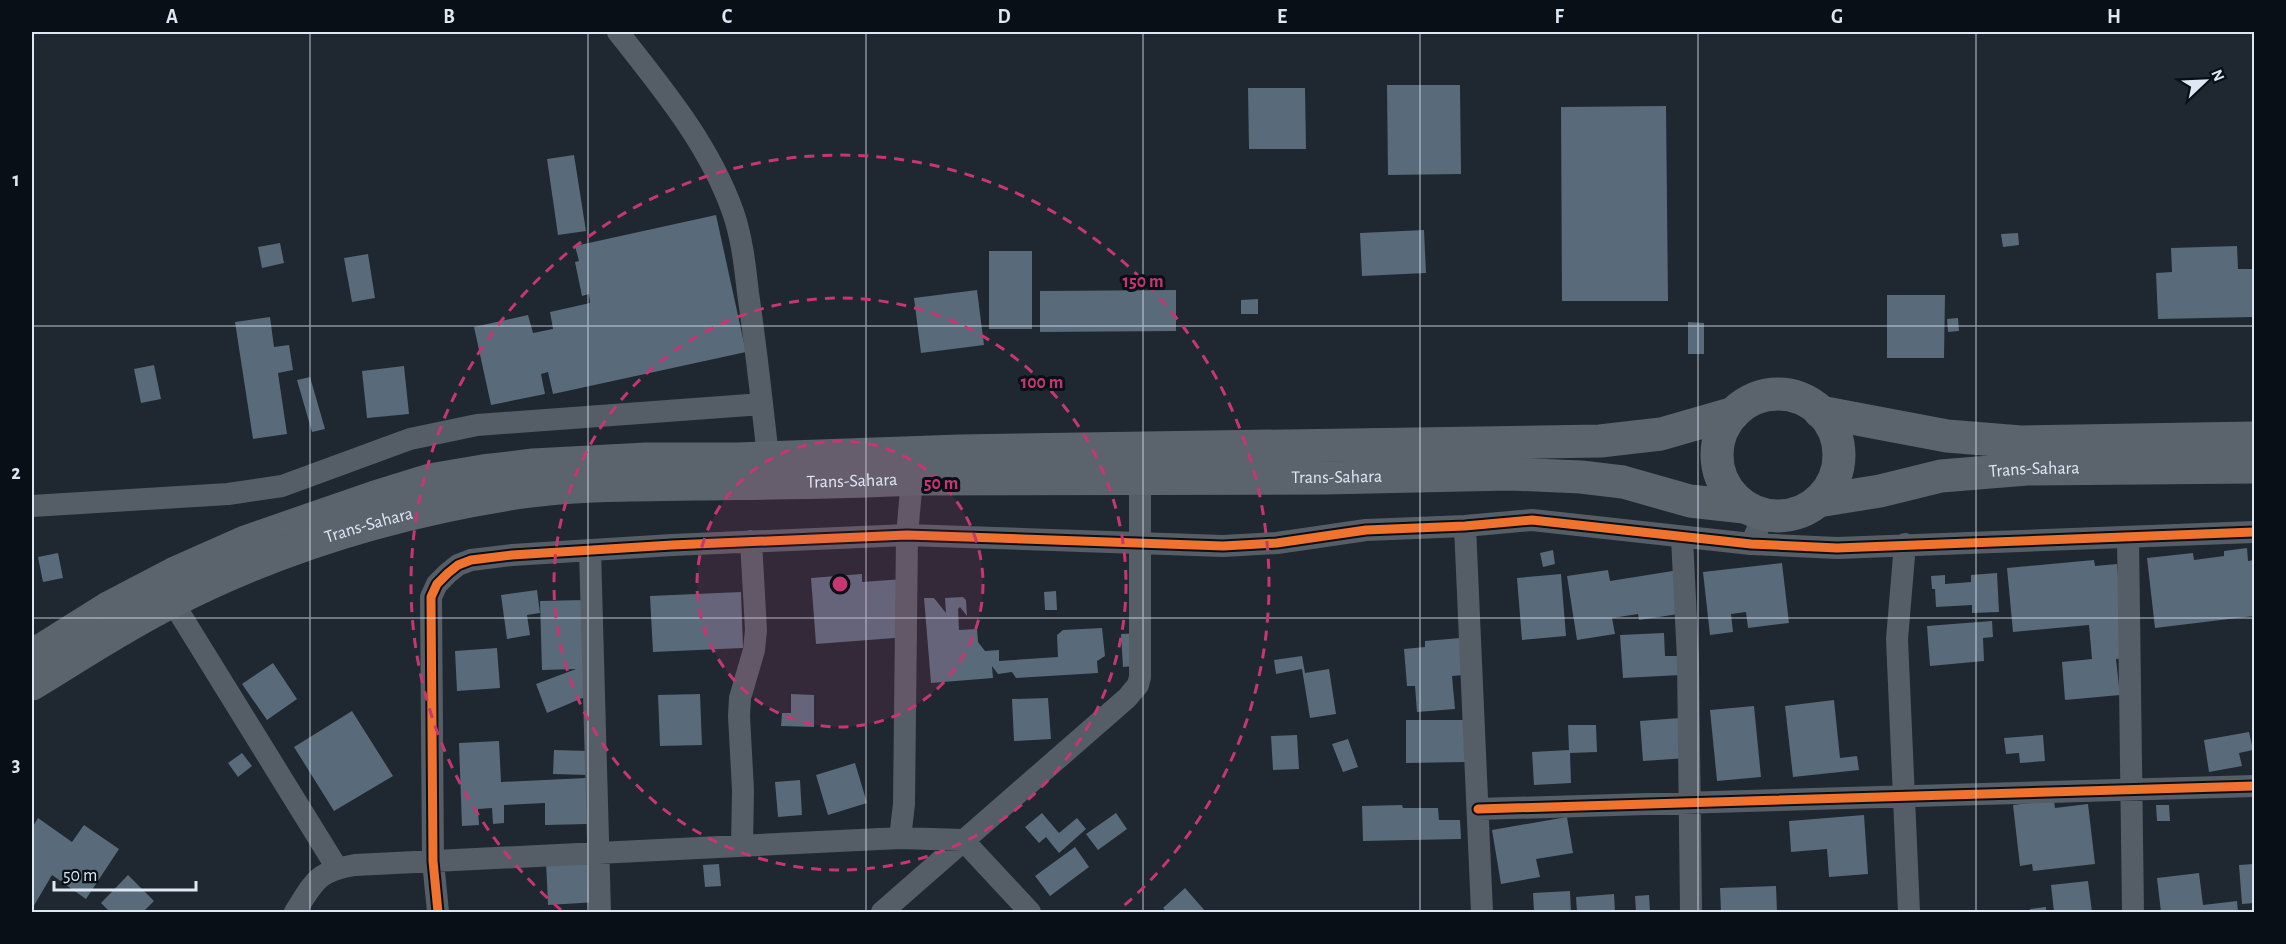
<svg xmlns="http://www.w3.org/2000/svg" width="2286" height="944" font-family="'Alegreya Sans',sans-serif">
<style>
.building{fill:#596a7b}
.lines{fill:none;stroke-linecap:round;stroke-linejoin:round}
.minor{stroke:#555d67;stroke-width:22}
.highway{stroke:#5b636d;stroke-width:33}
.cycleway-casing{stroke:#080f17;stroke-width:13}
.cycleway{stroke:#ef722f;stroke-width:9}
.grid{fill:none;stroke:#dee8f4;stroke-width:1.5;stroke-opacity:0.55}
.ring{fill:none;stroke:#c63772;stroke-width:3;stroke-dasharray:10 8}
.labels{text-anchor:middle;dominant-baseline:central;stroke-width:6;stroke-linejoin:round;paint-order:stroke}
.street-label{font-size:18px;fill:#dee8f4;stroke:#080f17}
.centre{fill:#c63772;stroke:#080f17;stroke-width:3}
.ring-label{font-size:18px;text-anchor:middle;font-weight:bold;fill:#c63772;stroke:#080f17;stroke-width:6;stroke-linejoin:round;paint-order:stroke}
.neatline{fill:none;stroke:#dee8f4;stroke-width:2}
.grid-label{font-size:20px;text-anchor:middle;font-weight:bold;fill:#dee8f4}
</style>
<rect width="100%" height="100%" fill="#1f2730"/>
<!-- building -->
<path class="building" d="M1387,85H1460L1461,174L1388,175Z
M1248,88H1305L1306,149H1249Z
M1666,106L1668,301H1562L1561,107Z
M574,155L586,231L558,235L547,159Z
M716,215L746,352L553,394L548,372L541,374L545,394L491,405L474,327L528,315L533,333L553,329L550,312L590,303L589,294L582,296L575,262L579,261L575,246Z
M1424,230L1426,273L1362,276L1360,233Z
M2018,233L2019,245L2003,247L2001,234Z
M280,243L284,263L262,268L258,247Z
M2237,246L2238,269H2254V317L2158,319L2156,273L2172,272L2171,248Z
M989,251H1032V329H989Z
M368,254L375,298L352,302L344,258Z
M977,290L984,345L921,353L914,298Z
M1176,290V331L1040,332V291Z
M1887,295H1945L1944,358H1887Z
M1258,299V314H1241V300Z
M270,317L274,347L289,345L293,370L278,373L287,434L253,439L235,322Z
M1958,318L1959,331L1948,332L1947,319Z
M1688,322L1704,323V354H1688Z
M154,365L161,399L141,403L134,369Z
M404,366L409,414L367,418L362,371Z
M310,377L325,429L312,432L297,380Z
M2247,548L2248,561L2254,560V616L2155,628L2147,558L2193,553L2194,560L2224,556V551Z
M1553,550L1555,564L1543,567L1540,553Z
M58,553L63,578L43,582L38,557Z
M2094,560L2095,566L2117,564L2125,658L2116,659L2120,695L2065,700L2062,662L2092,659L2089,625L2013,632L2007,568Z
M1782,563L1789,623L1748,628L1746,612L1731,614L1733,632L1710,635L1703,572Z
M1608,570L1610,581L1679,570L1685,613L1639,620L1638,614L1612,618L1615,634L1577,640L1567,576Z
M1997,573L1999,612L1972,613V605L1936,607L1935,589H1932L1931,576L1945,575V584L1971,582V575Z
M862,574V582L903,579L908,637L816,644L811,578Z
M1561,574L1566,636L1522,640L1517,578Z
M537,590L540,613L527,615L530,635L507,639L501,595Z
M1056,591L1057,610H1045L1044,592Z
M741,592L743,648L653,652L650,596Z
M963,597L966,600L967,616L960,607L958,609L959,630L977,629L978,642L985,651L999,650V661L1058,657L1057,635L1063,630L1102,628L1105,656L1097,661L1098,673L1016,678L1012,672L998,674L992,666L993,678L931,683L924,598H934L946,613L945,598Z
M585,600L592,694L547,713L536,684L576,669L542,670L540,601Z
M1992,621L1993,637L1983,638L1984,661L1930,666L1927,626Z
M1143,633L1145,665L1123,667L1121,634Z
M1664,633L1665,656H1680L1681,675L1623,678L1620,635Z
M1461,638L1464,675L1452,676L1455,709L1417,712L1415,686H1407L1404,649L1425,647V641Z
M497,648L500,688L457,691L455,651Z
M1302,656L1305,673L1329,669L1336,714L1310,718L1302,669L1276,674L1274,660Z
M273,663L297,699L267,720L242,684Z
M700,694L702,745L660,746L658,695Z
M791,694L814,695V727L781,726L782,713H791Z
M1048,698L1051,739L1014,741L1012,699Z
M1834,700L1840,758L1857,756L1859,770L1793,777L1785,706Z
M1754,706L1761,777L1717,781L1710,710Z
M352,711L393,776L334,811L294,747Z
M1680,718L1687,758L1643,761L1640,721Z
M1406,720H1464L1465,762L1406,763Z
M1568,725H1596L1597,752L1570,753L1571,783L1534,785L1532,752L1569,750Z
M2249,732L2253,750L2239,753L2242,766L2209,772L2204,740Z
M1297,735L1299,769L1273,770L1271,736Z
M2043,735L2045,761L2020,763L2019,753L2006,754L2004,738Z
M1348,739L1358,767L1343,772L1332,744Z
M499,741L501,782L586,778L588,824L545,825V803L504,805V823L493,824L492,808L478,809L479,825L462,826L459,743Z
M554,750L589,751L588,775L553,774Z
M242,753L252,766L238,777L228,763Z
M855,763L867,803L828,815L816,775Z
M800,780L802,815L778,817L775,782Z
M2054,800L2055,808L2088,804L2095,864L2033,871L2032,864L2020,866L2013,805Z
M1402,805L1403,808H1438L1439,820H1460L1461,839L1363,841L1362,806Z
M2156,805H2169L2170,821H2157Z
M1042,813L1059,833L1077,818L1086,829L1059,853L1046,837L1039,843L1025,827Z
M1116,813L1127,829L1098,850L1086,834Z
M1864,815L1868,874L1829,877L1827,849L1791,852L1789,821Z
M1567,817L1573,853L1536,859L1540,877L1501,884L1492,830Z
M38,818L72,842L84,825L119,849L86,899L52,875L32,909V828Z
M1075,847L1089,867L1050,896L1035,876Z
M595,858L597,902L548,905L546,861Z
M719,864L721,886L705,887L703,865Z
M2254,864V903L2242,904L2239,865Z
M2199,873L2203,905L2237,901L2238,912H2161L2157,878Z
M128,875L154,901L143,912H110L101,903Z
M2088,881L2092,912H2054L2051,885Z
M1776,886L1777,912H1721L1720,888Z
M1185,888L1206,912H1167L1163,908Z
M1570,891L1571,912H1534L1533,893Z
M1614,894L1615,912H1577L1576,897Z
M1649,895L1650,912H1636L1635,896Z
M2046,907V912H2030V909Z"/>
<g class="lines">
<!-- minor -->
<path class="minor" d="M618,32C662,88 709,144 733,212C742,238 745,266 748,293C756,347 762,402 768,457
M32,506L228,494L282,486L410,439L477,425L762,404
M1465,526L1482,912
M2128,537L2133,912
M1682,538L1688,660L1691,912
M1751,544L1764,515
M1905,544L1897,639L1909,912
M590,550L600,912
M172,601L337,868
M1478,809L2254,786
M900,838L963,840L1030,912
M742,846L743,790L739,716L740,698L754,650L756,630L751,541
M295,912C314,882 317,871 355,865L900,838L904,804L907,535L912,479
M438,912L433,861L431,597L437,584L448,573L458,565L471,560L512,555L672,545L907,535L1223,546L1277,543L1366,530L1465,526L1532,520L1751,544L1837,548L2254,532
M882,912L1127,698L1138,685L1140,677V478"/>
<!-- highway -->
<g class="highway">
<circle cx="1778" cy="455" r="61"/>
<path d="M1820,412L1947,436L2021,442L2254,438"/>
<path id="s1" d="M1818,501L1880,491L1941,476L2027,469L2254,467"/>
<path d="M32,656L110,607L175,573L245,542L375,497L430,480L483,471L533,465L646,459H737L959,451L1600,441L1661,434L1734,413"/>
<path id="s2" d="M32,684C78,656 123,626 171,602C280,546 402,510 523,492C580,484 637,485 694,484C767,483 840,483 912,479L1325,478L1510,474L1581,477L1623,482L1690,501L1744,507"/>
</g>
<defs>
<path id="cycleway" d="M1478,809L2254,786
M438,912L433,861L431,597L437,584L448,573L458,565L471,560L512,555L672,545L907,535L1223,546L1277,543L1366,530L1465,526L1532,520L1751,544L1837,548L2254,532"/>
</defs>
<!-- cycleway casing -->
<use href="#cycleway" class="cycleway-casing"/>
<!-- cycleway -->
<use href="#cycleway" class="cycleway"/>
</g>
<!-- grid -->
<path class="grid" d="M310,32V912M588,32V912M866,32V912M1143,32V912M1420,32V912M1698,32V912M1976,32V912M32,326H2254M32,618H2254"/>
<!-- distance rings -->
<circle cx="840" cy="584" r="143" fill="#c63772" fill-opacity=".12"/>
<g class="ring">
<circle cx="840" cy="584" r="143"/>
<circle cx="840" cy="584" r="286"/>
<path d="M561 910A429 429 0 1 1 1119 910"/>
</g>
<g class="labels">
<!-- street labels -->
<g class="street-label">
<text stroke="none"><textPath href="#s1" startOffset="219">Trans-Sahara</textPath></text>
<text stroke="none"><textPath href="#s2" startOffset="1346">Trans-Sahara</textPath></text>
<text stroke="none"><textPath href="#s2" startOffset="861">Trans-Sahara</textPath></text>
<text stroke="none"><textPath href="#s2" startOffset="374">Trans-Sahara</textPath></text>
</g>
</g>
<circle cx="840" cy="584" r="9" class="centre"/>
<g class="ring-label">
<text x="1143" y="287">150 m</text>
<text x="1042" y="388">100 m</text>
<text x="941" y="489">50 m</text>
</g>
<!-- border -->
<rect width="2286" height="944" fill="none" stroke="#080f17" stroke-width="66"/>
<!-- north arrow -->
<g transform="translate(2205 81) rotate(67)" stroke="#080f17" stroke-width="4.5" paint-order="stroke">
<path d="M0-4.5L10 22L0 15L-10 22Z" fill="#dee8f4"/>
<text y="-9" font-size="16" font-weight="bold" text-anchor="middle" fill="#dee8f4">N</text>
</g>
<!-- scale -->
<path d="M54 881v9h142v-9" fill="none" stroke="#dee8f4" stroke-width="3"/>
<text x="63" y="881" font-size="18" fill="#dee8f4" stroke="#080f17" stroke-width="4.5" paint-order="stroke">50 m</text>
<rect x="33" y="33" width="2220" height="878" class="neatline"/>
<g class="grid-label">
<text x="172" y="23">A</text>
<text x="449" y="23">B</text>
<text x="727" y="23">C</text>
<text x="1004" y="23">D</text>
<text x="1282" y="23">E</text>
<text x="1559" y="23">F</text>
<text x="1837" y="23">G</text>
<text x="2114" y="23">H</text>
<text x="16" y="186">1</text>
<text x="16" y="479">2</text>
<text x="16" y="771">3</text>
</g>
</svg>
